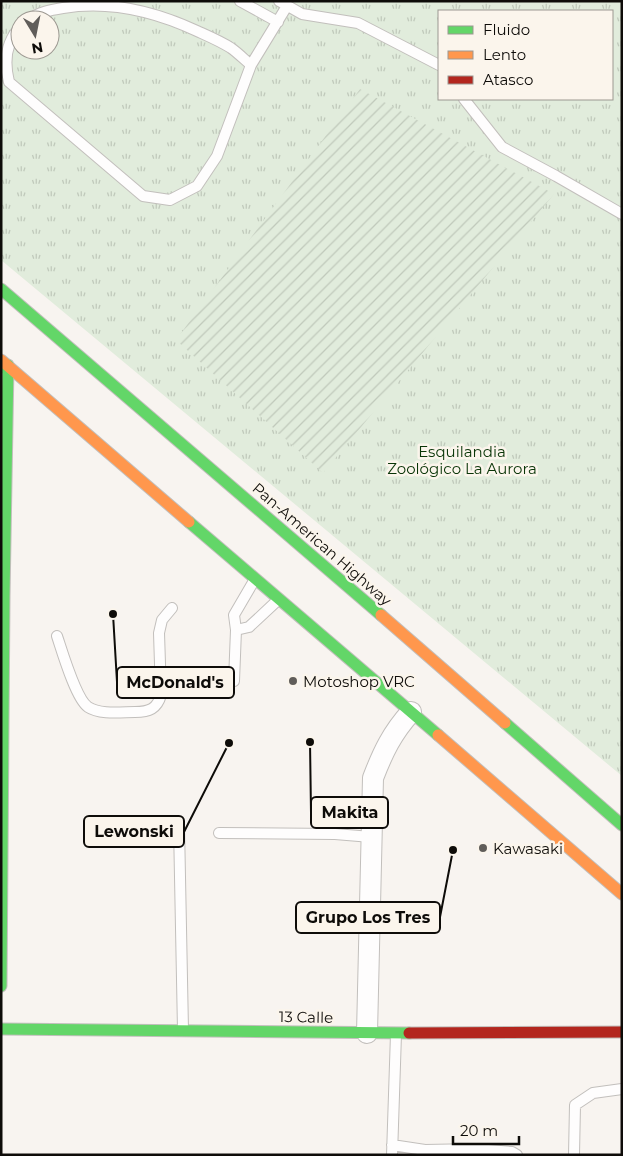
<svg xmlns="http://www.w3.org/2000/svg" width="623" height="1156" font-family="Montserrat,sans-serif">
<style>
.park{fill:url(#park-tufts);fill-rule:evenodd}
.garden{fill:url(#garden-furrows)}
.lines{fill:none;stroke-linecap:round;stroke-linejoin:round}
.lane-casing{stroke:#c2bfbc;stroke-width:12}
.street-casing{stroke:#c2bfbc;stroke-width:22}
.fast-casing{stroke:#c2bfbc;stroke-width:13}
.slow-casing{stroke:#c2bfbc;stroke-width:13}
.jam-casing{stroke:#c2bfbc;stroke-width:13}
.lane{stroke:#fefdfd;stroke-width:10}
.street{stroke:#fefdfd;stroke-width:20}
.fast{stroke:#63d668;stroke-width:11}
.slow{stroke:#ff974d;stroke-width:11}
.jam{stroke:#b3261e;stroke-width:11}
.poi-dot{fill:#605d5a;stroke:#fbf5ec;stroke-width:2}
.labels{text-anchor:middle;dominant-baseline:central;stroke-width:5;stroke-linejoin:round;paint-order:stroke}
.park-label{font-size:15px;fill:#093507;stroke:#fbf5ec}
.street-label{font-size:15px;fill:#0e0c09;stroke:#fbf5ec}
.poi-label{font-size:15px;fill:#0e0c09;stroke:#fbf5ec;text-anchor:start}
.leader{fill:none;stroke:#0e0c09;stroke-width:2}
.callout-dot{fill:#0e0c09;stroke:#fbf5ec;stroke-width:2}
.callout{fill:#fbf5ec;stroke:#0e0c09;stroke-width:2}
.callout-label{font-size:16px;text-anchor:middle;font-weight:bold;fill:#0e0c09}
</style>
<defs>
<pattern id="park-tufts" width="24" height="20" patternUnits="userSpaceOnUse" patternTransform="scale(1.25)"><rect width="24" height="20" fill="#e1ecdc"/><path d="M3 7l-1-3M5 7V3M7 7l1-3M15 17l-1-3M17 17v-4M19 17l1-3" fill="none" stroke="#c0c9bb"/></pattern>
<pattern id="garden-furrows" width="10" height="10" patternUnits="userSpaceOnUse" patternTransform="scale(1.25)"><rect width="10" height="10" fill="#e1ecdc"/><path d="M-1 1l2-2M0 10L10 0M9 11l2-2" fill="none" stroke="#c0c9bb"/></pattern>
</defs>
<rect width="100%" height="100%" fill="#f8f4f0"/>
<!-- park -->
<path class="park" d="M1,1H622V776L1,260ZM439,11H612V99H439ZM20,20H50V50H20Z"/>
<!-- garden -->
<path class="garden" d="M360,89L554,194L323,473L176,340Z"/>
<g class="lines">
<defs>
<path id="lane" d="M240,1L278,22
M279,1L302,14L358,23L439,65
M28,20C39,12 50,10 63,8C110,0 154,11 197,31C208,36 220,41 231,48C238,53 245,60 251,65
M20,27C6,42 4,62 9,82L143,196L170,200L197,186L217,156L251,65L287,6
M464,99L502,147L556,176L622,214
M236,630L249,627L279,599
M57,636C62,651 76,699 88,707C100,715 122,712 135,712C149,712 157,709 161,695L159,633L162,620L172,608
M234,681L236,630L234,615L255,579
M179,826L183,1030
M219,833L335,834L371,837
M392,1145L425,1150V1155
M425,1150L476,1149L512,1152L517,1155
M392,1155L396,1034
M574,1155L575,1105L593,1093L622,1089"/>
<path id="street" d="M367,1033L373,778C383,752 392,733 411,712"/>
<path id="fast" d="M1,289L381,615
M1,368L8,365L4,597L1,986
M189,522L438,735
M505,723L622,825
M1,1029L409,1033"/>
<path id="slow" d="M1,360L189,522
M381,615L505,723
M438,735L622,894"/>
<path id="jam" d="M409,1033L622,1032"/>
</defs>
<!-- lane casing -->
<use href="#lane" class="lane-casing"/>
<!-- street casing -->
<use href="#street" class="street-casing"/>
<!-- fast casing -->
<use href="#fast" class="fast-casing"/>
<!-- slow casing -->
<use href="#slow" class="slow-casing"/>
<!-- jam casing -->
<use href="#jam" class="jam-casing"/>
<!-- lane -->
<use href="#lane" class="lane"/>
<!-- street -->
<use href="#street" class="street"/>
<!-- fast -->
<use href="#fast" class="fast"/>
<!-- slow -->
<use href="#slow" class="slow"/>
<!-- jam -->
<use href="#jam" class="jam"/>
</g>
<!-- markers -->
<g class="poi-dot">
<circle cx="293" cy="681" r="5"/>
<circle cx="483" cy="848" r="5"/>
</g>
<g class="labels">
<!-- park labels -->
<g class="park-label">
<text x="462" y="451">Esquilandia<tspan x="462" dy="17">Zoológico La Aurora</tspan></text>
</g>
<!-- street labels -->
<g class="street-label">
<text transform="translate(322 544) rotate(41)">Pan-American Highway</text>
<text transform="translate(306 1017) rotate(1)">13 Calle</text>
</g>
<!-- poi labels -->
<g class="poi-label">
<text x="303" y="681">Motoshop VRC</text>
<text x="493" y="848">Kawasaki</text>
</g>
</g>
<!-- callouts -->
<path class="leader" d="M113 614L117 682M310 742L311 812M229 743L184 832M453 850L440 917"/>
<g class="callout-dot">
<circle cx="113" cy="614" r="5"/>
<circle cx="310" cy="742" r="5"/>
<circle cx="229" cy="743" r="5"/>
<circle cx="453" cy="850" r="5"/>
</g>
<g class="callout">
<rect x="117" y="667" width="117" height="31" rx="5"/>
<rect x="311" y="797" width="77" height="31" rx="5"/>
<rect x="84" y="816" width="100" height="31" rx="5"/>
<rect x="296" y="902" width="144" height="31" rx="5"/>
</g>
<g class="callout-label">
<text x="175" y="688">McDonald's</text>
<text x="350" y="818">Makita</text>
<text x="134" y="837">Lewonski</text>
<text x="368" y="923">Grupo Los Tres</text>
</g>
<!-- border -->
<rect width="623" height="1156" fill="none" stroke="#0e0c09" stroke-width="5"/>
<!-- legend -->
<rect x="438" y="10" width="175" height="90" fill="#fbf5ec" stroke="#9c9891"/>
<rect x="448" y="26" width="25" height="8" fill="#63d668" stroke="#9c9891"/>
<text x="483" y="35" font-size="15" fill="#0e0c09">Fluido</text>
<rect x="448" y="51" width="25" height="8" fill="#ff974d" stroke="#9c9891"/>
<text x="483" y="60" font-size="15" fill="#0e0c09">Lento</text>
<rect x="448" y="76" width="25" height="8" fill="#b3261e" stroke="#9c9891"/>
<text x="483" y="85" font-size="15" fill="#0e0c09">Atasco</text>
<!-- north arrow -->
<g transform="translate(35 35) rotate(170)"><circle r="24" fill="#fbf5ec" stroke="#9c9891"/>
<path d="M0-4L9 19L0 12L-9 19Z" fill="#605d5a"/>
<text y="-8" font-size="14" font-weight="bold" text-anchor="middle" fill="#0e0c09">N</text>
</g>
<!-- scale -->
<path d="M453 1136v8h66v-8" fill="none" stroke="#0e0c09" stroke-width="2.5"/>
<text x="460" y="1136" font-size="15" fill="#0e0c09" stroke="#fbf5ec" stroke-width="4" paint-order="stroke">20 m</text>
</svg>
